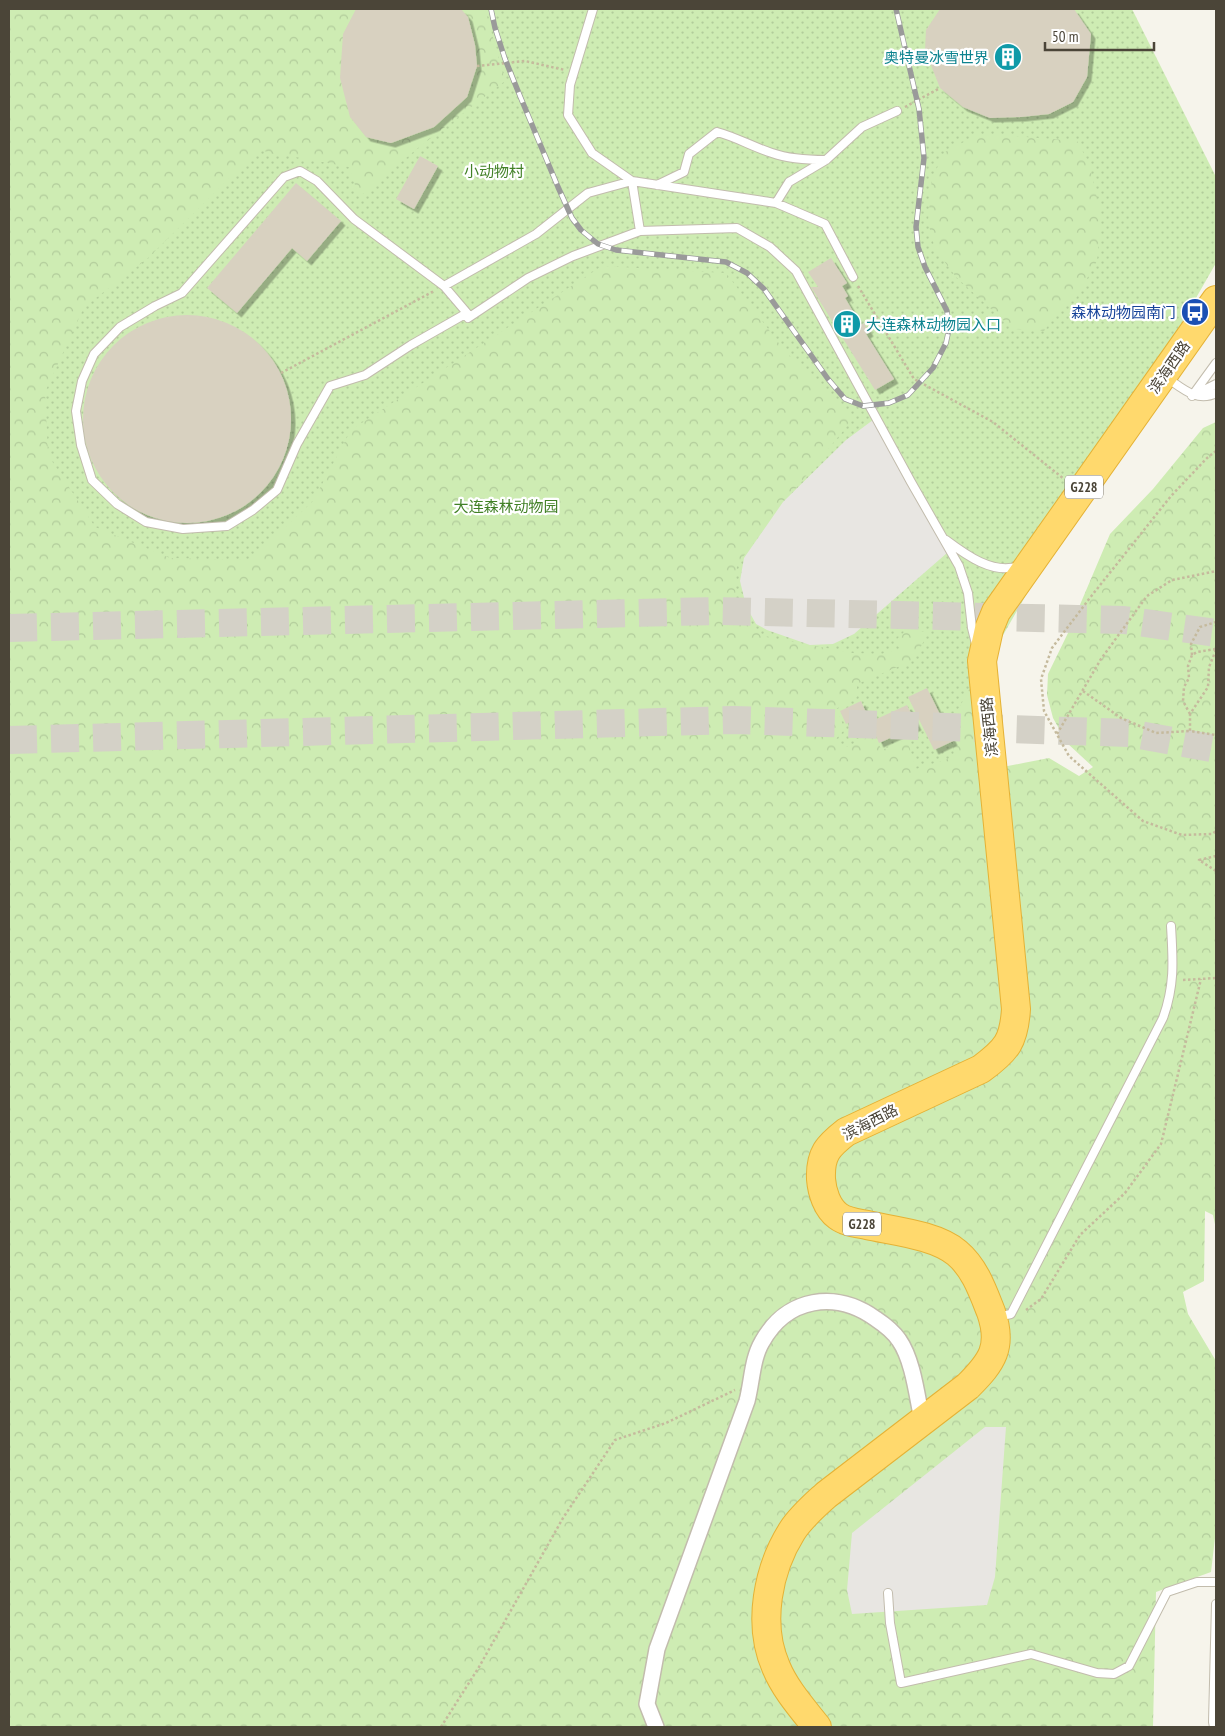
<svg xmlns="http://www.w3.org/2000/svg" width="1225" height="1736" font-family="'PT Sans Narrow','Noto Sans SC',sans-serif">
<style>
.green{fill:url(#green-dots)}
.forest{fill:url(#forest-crowns)}
.parking{fill:#e8e6e2}
.building{fill:#d8d1c0;filter:url(#shadow)}
.lines{fill:none;stroke-linecap:round;stroke-linejoin:round}
.highway-tunnel{stroke:#d4d1c7;stroke-width:28;stroke-dasharray:28 14;stroke-linecap:butt}
.lane-casing{stroke:#c2bcad;stroke-width:10}
.street-casing{stroke:#c2bcad;stroke-width:18}
.highway-casing{stroke:#e5b236;stroke-width:30}
.path{stroke:#c5ba9d;stroke-width:2.5;stroke-dasharray:2.5 2.5;stroke-linecap:butt}
.lane{stroke:#fff;stroke-width:8}
.street{stroke:#fff;stroke-width:15}
.highway{stroke:#ffd96d;stroke-width:28}
.rail-casing{stroke:#9a9a9a;stroke-width:5.5}
.rail{stroke:#fff;stroke-width:4;stroke-dasharray:11;stroke-linecap:butt}
.labels{text-anchor:middle;dominant-baseline:central;stroke-width:4.5;stroke-linejoin:round;paint-order:stroke}
.shield{fill:#fff;stroke:#817d74;stroke-width:1}
.shield-label{font-size:14px;font-weight:bold;fill:#4b4538}
.culture-label{font-size:15px;fill:#0d838f;stroke:#fff;text-anchor:end}
.park-label{font-size:15px;fill:#428127;stroke:#fff}
.transit-label{font-size:15px;fill:#164399;stroke:#fff;text-anchor:end}
.street-label{font-size:15px;fill:#4b4538;stroke:#fff}
</style>
<defs>
<pattern id="green-dots" width="8" height="8" patternUnits="userSpaceOnUse" patternTransform="scale(1.25)"><rect width="8" height="8" fill="#ceecb3"/><path d="M2 2h.1M6 6h.1" fill="none" stroke="#b2cc9b" stroke-width="1.8" stroke-linecap="round"/></pattern>
<pattern id="forest-crowns" width="20" height="18" patternUnits="userSpaceOnUse" patternTransform="scale(1.25)"><rect width="20" height="18" fill="#ceecb3"/><path d="M2 6a3 3 0 1 1 6 0M12 15a3 3 0 1 1 6 0" fill="none" stroke="#b2cc9b"/></pattern>
<filter id="shadow"><feDropShadow dx="4.5" dy="4.5" stdDeviation="0" flood-color="#0004"/></filter>
</defs>
<rect width="100%" height="100%" fill="#f6f4eb"/>
<!-- green -->
<path class="green" d="M9,9H1132L1216,177V263L958,714L993,1026L9,1727Z"/>
<!-- forest -->
<path class="forest" d="M9,9H485L505,81L418,148L359,197L349,167L258,150L147,259L84,307L45,392L48,455L95,527L170,558L251,560L313,501L351,430L602,266L726,273L784,350L853,419L791,494L737,565L735,600L761,636L853,653L881,654L900,649L895,641L908,628L928,633L914,660L857,684V697L836,709L845,729L835,740L844,748L873,735L882,750L907,739L916,769L954,757L951,716L959,708L976,677L982,771L1049,758L1079,776L1093,767L1067,743L1053,718L1047,695L1048,674L1068,633L1110,534L1153,489L1203,428L1216,422V1229L1213,1215L1205,1211L1204,1281L1183,1292L1188,1314L1216,1361V1538H1215L1211,1572L1156,1592L1153,1727H9Z
M975,136H1012L1077,141L1089,163L1101,215L1097,261L1076,298L1061,308L1044,331L1013,329L956,277L935,249L928,222L932,178L945,152Z"/>
<!-- parking -->
<path class="parking" d="M873,420L926,511L947,553L854,634L833,644L810,645L767,630L756,624L746,606L740,581L744,558L783,502L846,440Z
M985,1427H1006L995,1577L987,1605L852,1614L847,1590L852,1533Z"/>
<!-- building -->
<path class="building" d="M356,9H461L468,17L475,45L477,66L467,97L434,127L391,143L366,137L350,117L340,78L343,34Z
M940,9H1074L1091,34L1087,77L1073,102L1049,114L1021,117L990,118L963,107L940,88L925,50L926,30Z
M420,156L438,166L414,209L396,199Z
M296,183L341,221L307,261L292,248L237,313L207,288Z
M831,258L847,283L842,286L848,296L845,298L861,325L864,323L869,332L866,334L894,379L875,390L811,287H818L808,272Z
M83 419a104 104 0 1 1 208 0a104 104 0 1 1-208 0Z
M927,688L953,741L934,750L908,697Z
M861,701L867,715L846,724L840,711Z
M907,705L917,726L879,743L870,722Z"/>
<g class="lines">
<!-- highway-tunnel -->
<path class="highway-tunnel" d="M9,628L717,611L1124,620L1216,633
M9,740L734,720L1129,733L1216,749"/>
<defs>
<path id="lane" d="M593,9L570,85L568,115L592,153L632,181L776,203L825,224L853,277
M300,171L317,181L354,219L444,286L467,313L411,345L365,375L330,386L297,444L277,490L253,510L227,526L183,529L146,522L117,504L92,480L81,445L76,411L82,381L94,354L120,327L155,306L182,293L284,177Z
M657,185L684,172L689,154L717,132C736,137 753,147 772,153C789,159 808,160 826,160
M776,203L789,182L826,160L862,127L897,111
M444,286L536,234L588,193L632,181L640,231L737,228L770,247L796,271L911,482L959,566L968,593L972,628L976,644
M468,318L528,278L573,256L640,231
M1167,378C1182,388 1197,403 1216,393
M1196,394L1216,384
M1192,396L1216,363
M946,540C966,555 993,575 1019,566
M997,1317L1011,1314L1163,1018C1175,985 1173,960 1171,926
M888,1593L890,1623L901,1683L1031,1654L1097,1673L1114,1674L1129,1666L1167,1592L1197,1582H1216
M1214,1727L1213,1722L1216,1604"/>
<path id="street" d="M656,1727L647,1704L657,1649L747,1401C752,1382 752,1359 762,1342C787,1297 836,1290 876,1319C885,1325 893,1331 899,1340C913,1360 917,1396 922,1420"/>
<path id="highway" d="M817,1727C802,1708 785,1689 776,1667C757,1624 768,1569 792,1531C801,1517 814,1506 826,1495L968,1386C992,1362 1003,1347 991,1312C983,1292 975,1268 957,1253C936,1235 894,1231 867,1225C857,1223 846,1222 838,1216C827,1208 822,1192 821,1179C820,1154 828,1146 846,1132L981,1069C1007,1050 1014,1041 1016,1009L982,661L989,629L996,612L1216,300"/>
</defs>
<!-- lane casing -->
<use href="#lane" class="lane-casing"/>
<!-- street casing -->
<use href="#street" class="street-casing"/>
<!-- highway casing -->
<use href="#highway" class="highway-casing"/>
<!-- path -->
<path class="path" d="M477,66L525,61L565,70
M905,107L940,88
M858,286L914,379L993,422L1064,479
M281,373L434,291
M1216,451L1207,458L1171,496L1089,599L1052,648L1041,679L1044,711L1069,756L1143,821L1182,835L1212,834L1216,831
M1216,650L1209,667L1208,687L1190,714V731L1216,735
M1192,655L1191,644L1200,627L1216,622
M1083,691L1121,718L1156,733L1190,731
M1190,714L1183,701L1184,687L1189,678L1188,666L1192,655L1197,652L1216,649
M1057,734L1101,659L1147,596L1172,580L1216,571
M1216,856L1199,860L1216,871
M1183,980L1216,978
M1026,1310L1041,1299L1080,1235L1125,1193L1161,1144L1201,979
M441,1727L479,1667L563,1518L615,1440L666,1423L735,1390"/>
<!-- lane -->
<use href="#lane" class="lane"/>
<!-- street -->
<use href="#street" class="street"/>
<!-- highway -->
<use href="#highway" class="highway"/>
<defs>
<path id="rail" d="M491,9L495,28L505,59L520,96L558,187L572,218L581,230L598,244L616,250L726,262L747,273L764,289L828,379L845,399L863,406L889,403L908,395L933,368L946,343L949,329L947,311L925,267L918,247L916,227L924,158L919,109L896,9"/>
</defs>
<!-- rail casing -->
<use href="#rail" class="rail-casing"/>
<!-- rail -->
<use href="#rail" class="rail"/>
</g>
<!-- icons -->
<defs>
<symbol id="building-disc" viewBox="-11 -11 22 22"><circle r="9.5" fill="#0f9aa8" stroke="#fff"/><path d="M-4-6H4V6H1V3H-1V6H-4ZM-2.5-4.3h1.7v1.8h-1.7ZM.8-4.3h1.7v1.8H.8ZM-2.5-1h1.7V.8h-1.7ZM.8-1h1.7V.8H.8Z" fill="#fff"/></symbol>
<symbol id="bus-disc" viewBox="-11 -11 22 22"><circle r="9.5" fill="#1a4fb4" stroke="#fff"/><path d="M-5-6H5V4H4V6H2V4H-2V6H-4V4H-5ZM-3.5-4V0h7V-4ZM-3.5 1.2v1.5H-2V1.2ZM2 1.2v1.5H3.5V1.2Z" fill="#fff"/></symbol>
</defs>
<g fill-rule="evenodd">
<use href="#building-disc" x="992" y="41" width="32" height="32"/>
<use href="#bus-disc" x="1179" y="296" width="32" height="32"/>
<use href="#building-disc" x="831" y="308" width="32" height="32"/>
</g>
<g class="labels">
<!-- shield labels -->
<g class="shield">
<rect x="1065" y="475.5" width="38" height="23" rx="4"/>
<rect x="843" y="1212.5" width="38" height="23" rx="4"/>
</g>
<g class="shield-label">
<text x="1084" y="487">G228</text>
<text x="862" y="1224">G228</text>
</g>
<!-- culture labels -->
<g class="culture-label">
<text x="989" y="57">奥特曼冰雪世界</text>
<text x="866" y="324" text-anchor="start">大连森林动物园入口</text>
</g>
<!-- park labels -->
<g class="park-label">
<text x="494" y="171">小动物村</text>
<text x="506" y="506">大连森林动物园</text>
</g>
<!-- transit labels -->
<g class="transit-label">
<text x="1176" y="312">森林动物园南门</text>
</g>
<!-- street labels -->
<g class="street-label">
<text transform="translate(1169 367) rotate(-55)">滨海西路</text>
<text transform="translate(989 727) rotate(-96)">滨海西路</text>
<text transform="translate(870 1122) rotate(-27)">滨海西路</text>
</g>
</g>
<!-- border -->
<rect width="1225" height="1736" fill="none" stroke="#4b4538" stroke-width="20"/>
<!-- scale -->
<path d="M1045 42v8h109v-8" fill="none" stroke="#4b4538" stroke-width="2.5"/>
<text x="1052" y="42" font-size="15" fill="#4b4538" stroke="#ffffff" stroke-width="4" paint-order="stroke">50 m</text>
</svg>
